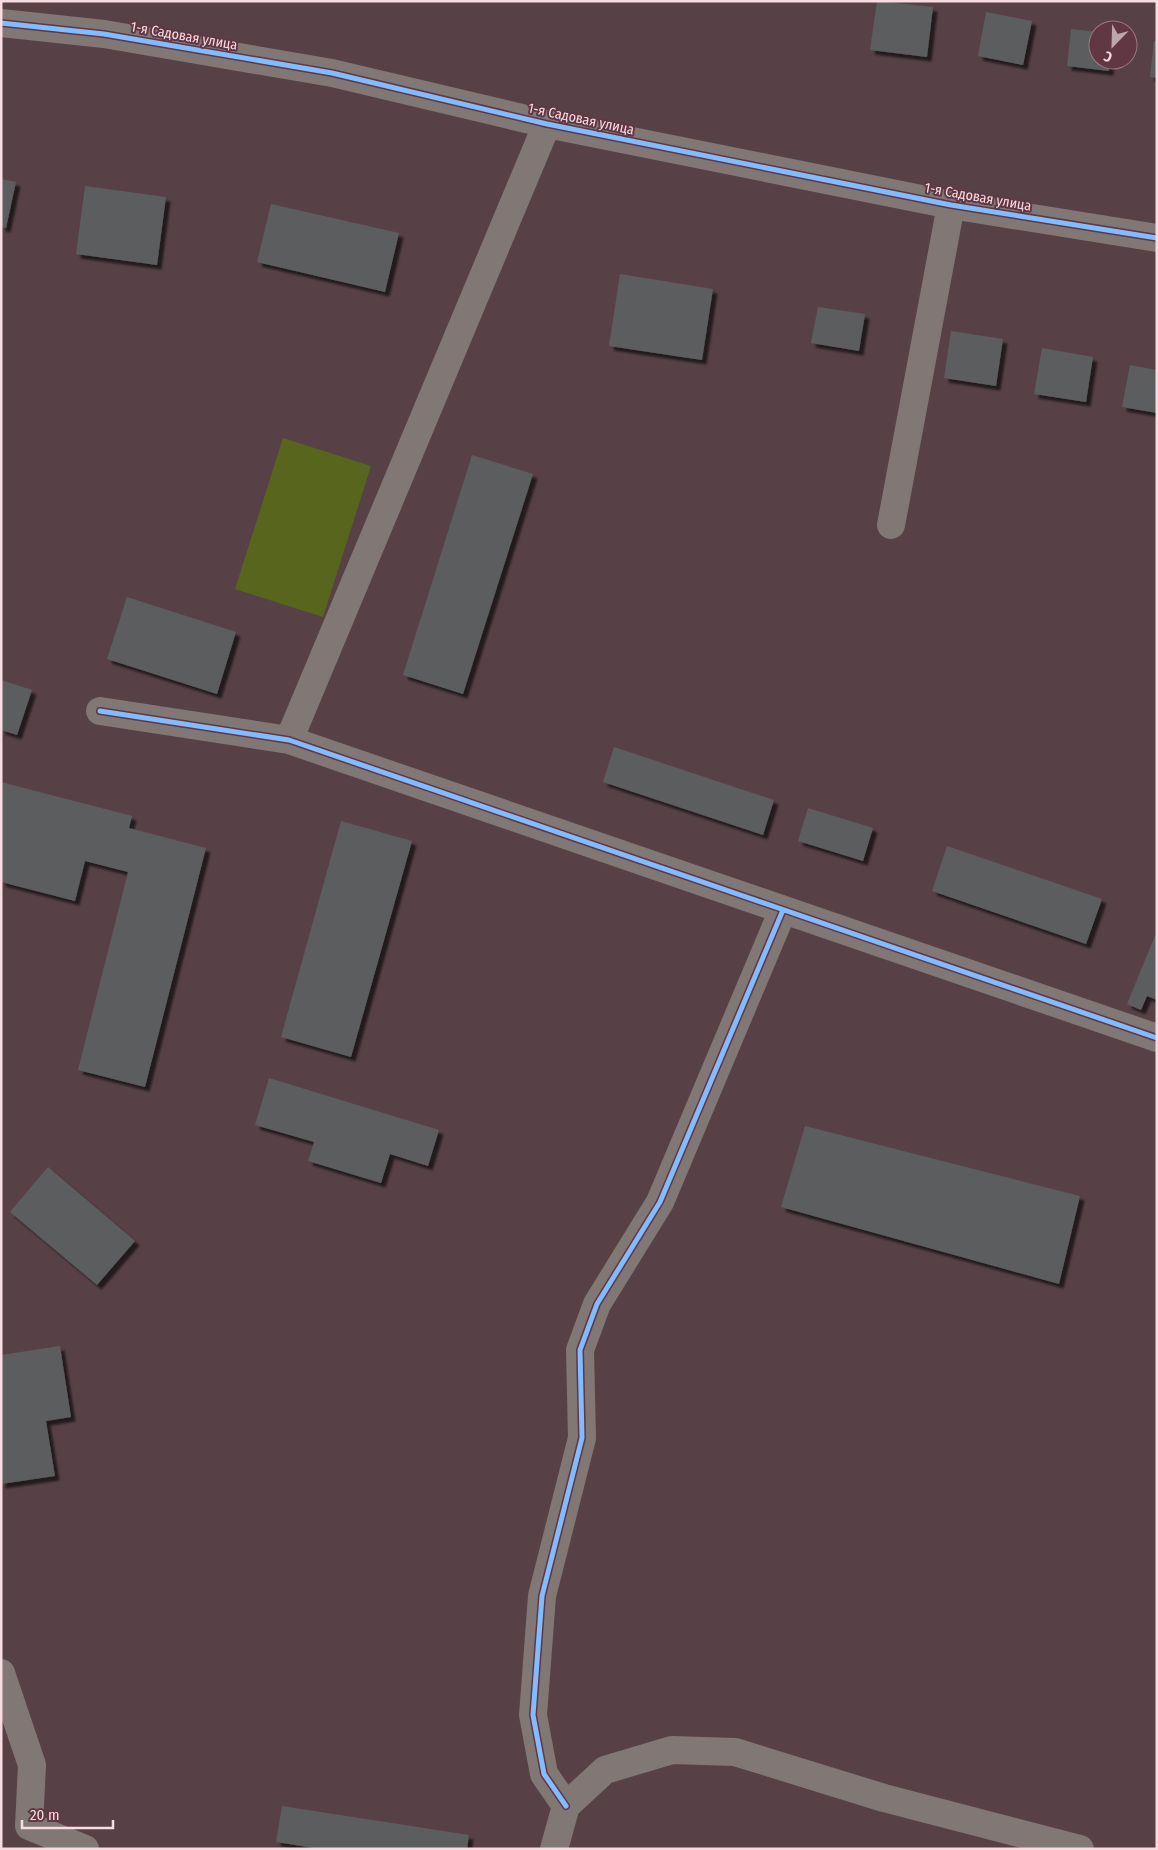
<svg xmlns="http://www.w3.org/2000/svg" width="1158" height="1850" font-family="'Fira Sans Condensed',sans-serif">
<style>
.green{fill:#58651d}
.building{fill:#5c5d5e;filter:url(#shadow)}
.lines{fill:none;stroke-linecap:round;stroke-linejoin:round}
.minor{stroke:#817775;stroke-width:28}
.cycleway-casing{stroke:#613743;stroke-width:8}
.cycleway{stroke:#80bcff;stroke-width:5}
.labels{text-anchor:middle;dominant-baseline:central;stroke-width:4;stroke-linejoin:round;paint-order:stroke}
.street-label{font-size:14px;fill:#f7dce2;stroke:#613743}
</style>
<defs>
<filter id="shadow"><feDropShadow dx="4.5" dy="4.5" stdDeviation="1" flood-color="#0009"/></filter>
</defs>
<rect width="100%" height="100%" fill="#574147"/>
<!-- green -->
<path class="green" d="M283,438L371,466L323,617L235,589Z"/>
<!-- building -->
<path class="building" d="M877,1L933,7L927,57L870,50Z
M986,12L1032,21L1023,65L978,56Z
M1071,29L1098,32V60H1110L1109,71L1067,66Z
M1154,41H1157V78L1150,77Z
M1,179L16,182L6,228L1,227Z
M85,186L166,197L157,265L76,254Z
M271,204L399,233L385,292L257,262Z
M620,274L713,289L702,360L609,346Z
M818,307L865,314L859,351L811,343Z
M951,331L1003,339L996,386L944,378Z
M1042,348L1093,357L1086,402L1034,394Z
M1130,365L1157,370V413L1122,407Z
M472,455L533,474L463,694L403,675Z
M127,597L236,632L217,694L107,659Z
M1,680L32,690L17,735L1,730Z
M614,747L774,800L763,835L603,782Z
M1,782L132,816L129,828L206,848L145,1087L78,1070L128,872L85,861L75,901L1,882Z
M808,808L873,828L863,861L798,841Z
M341,821L412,841L351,1057L281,1037Z
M947,846L1102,899L1086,944L932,891Z
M1157,931V1000L1147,996L1141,1010L1127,1004Z
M269,1078L439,1130L428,1166L390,1154L381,1183L308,1161L314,1142L255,1125Z
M805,1126L1080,1196L1059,1284L781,1207Z
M48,1167L135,1241L97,1285L10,1212Z
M60,1346L71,1417L46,1421L55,1476L1,1484V1355Z
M282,1806L469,1835L467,1849H320L276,1842Z"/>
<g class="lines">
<!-- minor -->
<path class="minor" d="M1,23L104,34L332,73L547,124L951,205L1157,238
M891,525L951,205
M100,711L289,740L1157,1038
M289,740L547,124
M1,1673L32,1765L29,1826L85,1849
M566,1806L544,1774L533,1715L542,1596L582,1438L580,1350L597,1304L660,1202L783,910
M554,1849L566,1806L605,1770L672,1750L735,1752L884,1798L1080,1849"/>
<defs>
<path id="cycleway" d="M1,23L104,34L332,73L547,124L951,205L1157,238
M100,711L289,740L1157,1038
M566,1806L544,1774L533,1715L542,1596L582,1438L580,1350L597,1304L660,1202L783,910"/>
</defs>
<!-- cycleway casing -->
<use href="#cycleway" class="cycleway-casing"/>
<!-- cycleway -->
<use href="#cycleway" class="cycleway"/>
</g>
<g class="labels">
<!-- street labels -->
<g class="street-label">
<text transform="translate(184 36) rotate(10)">1-я Садовая улица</text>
<text transform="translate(581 119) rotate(12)">1-я Садовая улица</text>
<text transform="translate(978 197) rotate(10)">1-я Садовая улица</text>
</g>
</g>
<!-- border -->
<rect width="1158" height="1850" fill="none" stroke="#f7dce2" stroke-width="5"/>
<!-- north arrow -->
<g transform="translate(1113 45) rotate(203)"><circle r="24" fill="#613743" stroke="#9d7983"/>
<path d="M0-4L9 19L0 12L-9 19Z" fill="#bfa6ac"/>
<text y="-8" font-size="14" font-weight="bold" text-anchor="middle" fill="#f7dce2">С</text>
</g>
<!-- scale -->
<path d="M22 1820v8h91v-8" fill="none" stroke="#f7dce2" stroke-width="2.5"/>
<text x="30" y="1820" font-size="15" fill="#f7dce2" stroke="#613743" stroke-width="4" paint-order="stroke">20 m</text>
</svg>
